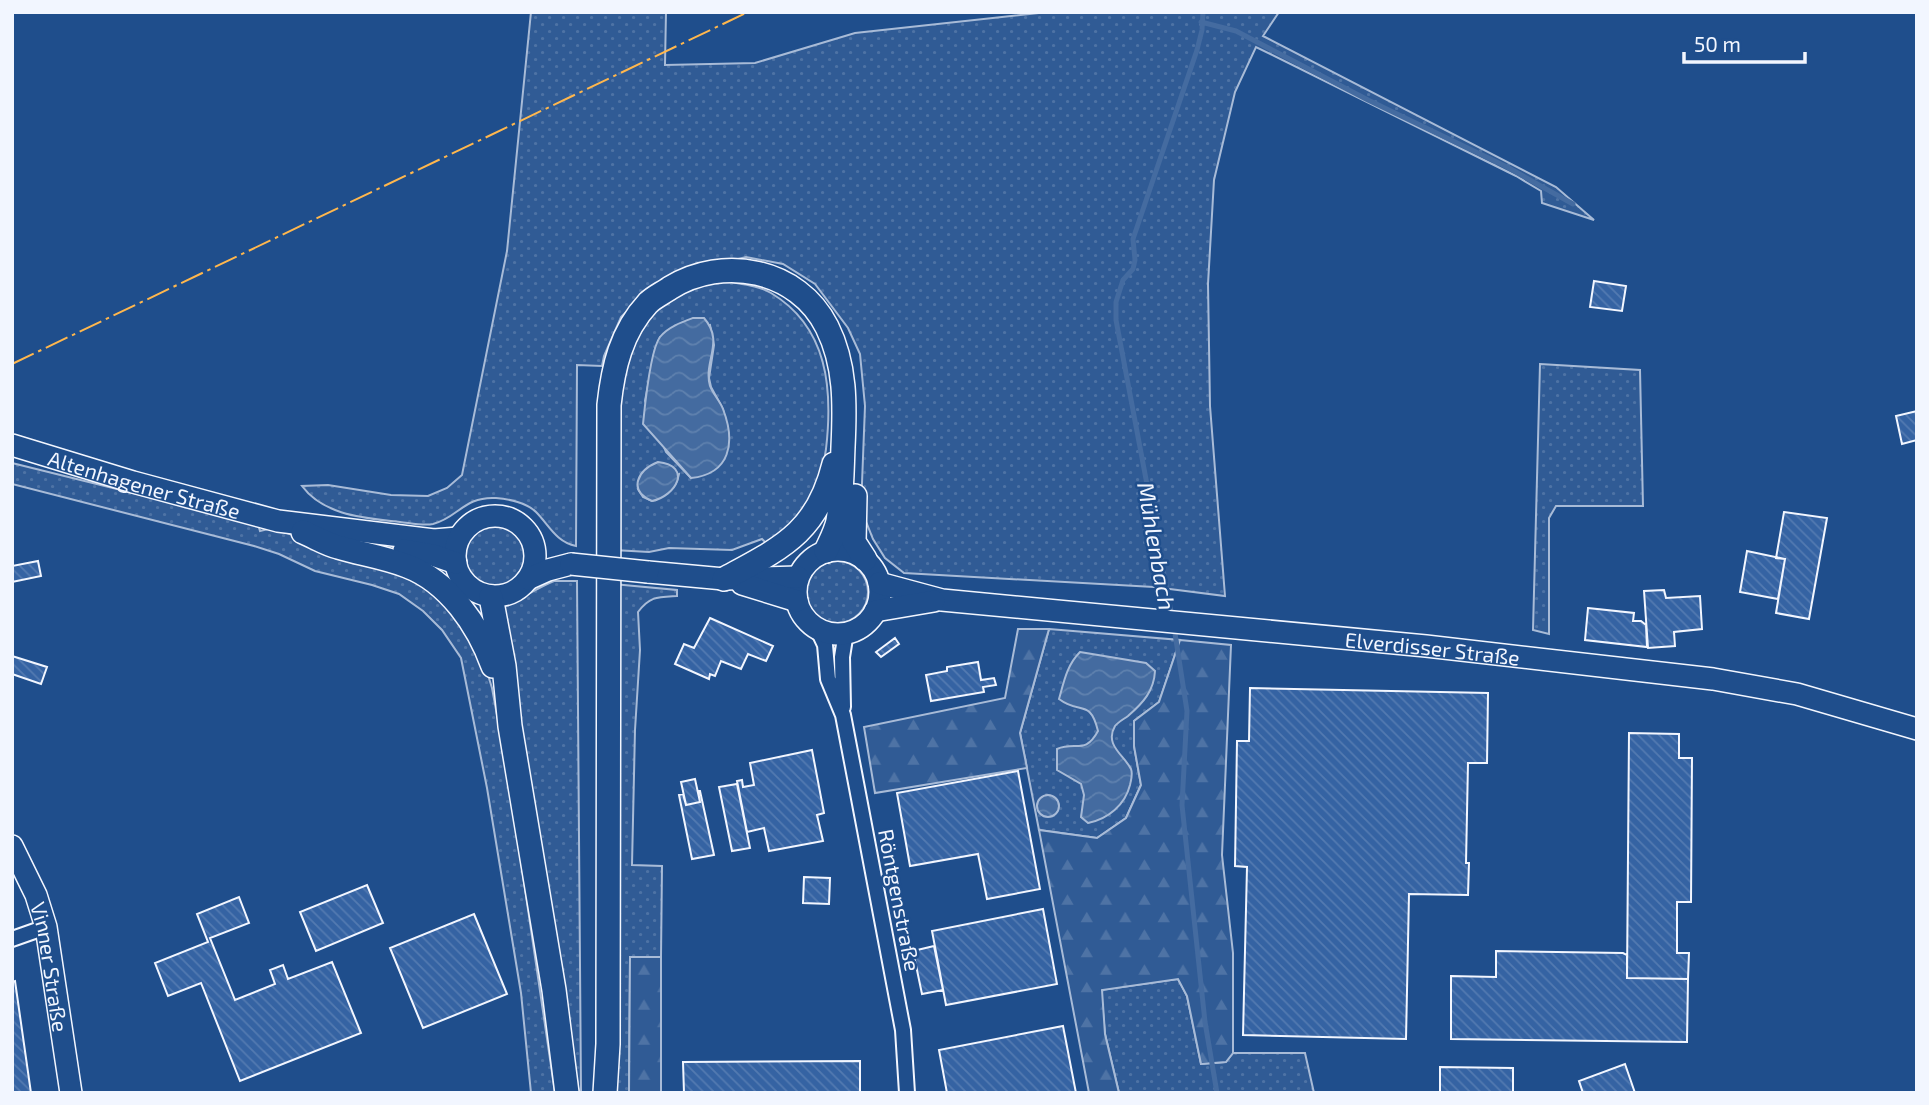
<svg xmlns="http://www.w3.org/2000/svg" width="1929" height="1105" font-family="'Exo 2',sans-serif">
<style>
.grass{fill:url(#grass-dots);stroke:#a8bbd7;stroke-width:2;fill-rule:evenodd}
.forest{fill:url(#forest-firs);stroke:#a8bbd7;stroke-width:2}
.water{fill:url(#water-waves);stroke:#a8bbd7;stroke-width:2}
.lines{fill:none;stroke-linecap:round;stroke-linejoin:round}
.stream{stroke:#446ba0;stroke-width:5}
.building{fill:url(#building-back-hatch);stroke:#f2f6ff;stroke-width:2}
.street-casing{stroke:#f2f6ff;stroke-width:18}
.secondary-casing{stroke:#f2f6ff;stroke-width:24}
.primary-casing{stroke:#f2f6ff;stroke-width:26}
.street{stroke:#1f4e8c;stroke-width:14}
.secondary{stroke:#1f4e8c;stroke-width:21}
.primary{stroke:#1f4e8c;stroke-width:23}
.secondary-bridge-casing{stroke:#f2f6ff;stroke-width:24;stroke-linecap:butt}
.secondary-bridge{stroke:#1f4e8c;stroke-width:21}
.power{stroke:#ffb74d;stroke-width:2;stroke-dasharray:24 5 3.5 5;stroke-linecap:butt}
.labels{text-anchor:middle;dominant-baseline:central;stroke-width:5;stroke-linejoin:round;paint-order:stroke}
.street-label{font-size:21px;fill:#f2f6ff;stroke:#1f4e8c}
.water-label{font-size:23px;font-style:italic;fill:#f2f6ff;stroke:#1f4e8c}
</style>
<defs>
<pattern id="grass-dots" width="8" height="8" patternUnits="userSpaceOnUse" patternTransform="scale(1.75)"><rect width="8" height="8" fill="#305b95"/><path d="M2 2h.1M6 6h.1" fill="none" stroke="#4e73a5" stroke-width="1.8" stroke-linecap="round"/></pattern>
<pattern id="forest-firs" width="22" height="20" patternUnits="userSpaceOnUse" patternTransform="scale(1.75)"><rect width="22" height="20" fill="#305b95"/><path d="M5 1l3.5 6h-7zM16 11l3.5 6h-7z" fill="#4e73a5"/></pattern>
<pattern id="water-waves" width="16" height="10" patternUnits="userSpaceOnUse" patternTransform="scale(1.75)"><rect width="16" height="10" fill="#446ba0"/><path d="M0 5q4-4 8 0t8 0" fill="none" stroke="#5f81ae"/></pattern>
<pattern id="building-back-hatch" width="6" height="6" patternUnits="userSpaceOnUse" patternTransform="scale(1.75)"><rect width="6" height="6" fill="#3563a3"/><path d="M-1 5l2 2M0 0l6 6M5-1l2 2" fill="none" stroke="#537ab1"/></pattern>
</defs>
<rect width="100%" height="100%" fill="#1f4e8c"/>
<!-- grass -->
<path class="grass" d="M531,12H666L665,65L755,63L855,33L1048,12H1279L1263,36L1556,187L1594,220L1542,203L1541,191L1516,176L1256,47L1235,92L1214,180L1208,284L1210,406L1225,596L1154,587L904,573L885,558L873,539L861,509L865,406L860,354L848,328L815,284L783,264L746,257L678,274L652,286L621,317L604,356L602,366L577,365L576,546C556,542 549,525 536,512C527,503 509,499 496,498C464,496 458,518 433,524C423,526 410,523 400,522C366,518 324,516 302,486L328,485L391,495L428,496L447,488L462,475L507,251Z
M725,281C740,284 758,285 771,293C828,327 833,389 826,449C823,469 819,492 806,509C795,524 782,533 766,543L762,539L732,550L669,548L649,552L614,550L619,368L655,306L698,284ZM710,325L714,345L709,378L711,387L723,409L729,436L691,478L666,452L645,401L655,349L660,337ZM679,474C676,490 666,495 652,501L643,497L638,489Z
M1540,364L1640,370L1643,506H1556L1549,518V634L1533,630Z
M12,463L258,524L260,531L272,528L367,560L437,592L480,649L492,688L509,780L555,1093H531L521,993L487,788L461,658L442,630L423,611L399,594L372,585L315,571L279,554L254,546L12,484Z
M463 556a31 31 0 1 1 62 0a31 31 0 1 1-62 0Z
M806 592a31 31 0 1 1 62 0a31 31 0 1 1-62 0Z
M554,581H577L581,1093H579L499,605C521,601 534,589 554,581Z
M613,584L677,590V596C658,597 650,596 638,612L640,650L635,730L632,865L662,866L661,957L630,958L629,1093H612Z
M1049,629L1180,640L1159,702L1134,721V746L1141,785L1126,818L1097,838L1039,830L1020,733Z
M1178,979L1187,996L1201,1064L1225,1062L1233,1053H1305L1314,1093H1119L1105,1034L1101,990Z"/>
<!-- forest -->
<path class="forest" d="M1018,629H1049L1020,733L1027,768L875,793L864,727L1005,698Z
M1180,640L1231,645L1222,855L1233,953V1053L1226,1062L1201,1064L1187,996L1178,979L1102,990L1105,1034L1119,1093H1089L1039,830L1097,838L1126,818L1141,785L1134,746V721L1159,702Z
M630,957H661V1093H629Z"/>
<!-- water -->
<path class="water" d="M693,318H704C725,342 703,361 710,386C713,394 720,401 723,409C736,443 730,474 691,478L643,424C645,405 650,350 660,337C668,327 682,322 693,318Z
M658,462C693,466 676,496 652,501C627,490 638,470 658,462Z
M1080,652L1146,663L1155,671C1154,691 1143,703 1128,716C1124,719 1118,722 1115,726C1104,745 1124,755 1131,769C1133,774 1131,780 1130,785C1125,805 1108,819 1088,823L1081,817L1084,795L1081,784L1057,770V749C1076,741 1085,755 1098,731C1090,698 1080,715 1059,699C1064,681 1067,665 1080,652Z
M1037 806a11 11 0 1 1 22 0a11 11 0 1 1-22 0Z"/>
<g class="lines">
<!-- stream -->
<path class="stream" d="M1201,22L1236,31L1368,100L1507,167L1573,204
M1172,617L1116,320V302L1123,280L1133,269L1135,260L1133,239L1197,50L1202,30L1203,12
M1174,627L1187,711L1182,805L1205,1022L1217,1093"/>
</g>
<!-- building -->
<path class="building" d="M1594,281L1626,286L1622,311L1590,307Z
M1917,411V440L1902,444L1896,416Z
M1784,512L1827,518L1809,619L1776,613L1785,559L1776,558Z
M1747,551L1785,559L1778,599L1740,592Z
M38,561L41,576L12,582V566Z
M1664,590L1666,598L1700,596L1702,629L1674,632L1675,646L1648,648L1644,591Z
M1588,608L1634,613L1633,621H1641L1646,625L1647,647L1585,640Z
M710,618L773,646L766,661L748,654L741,669L721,661L715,676L710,674L709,679L675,664L684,644L694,648Z
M895,638L899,644L881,657L876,652Z
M12,656L47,667L41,684L12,674Z
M978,662L981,680L994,678L996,685L983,687L984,692L931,701L926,675L947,671V667Z
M1250,688L1488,693L1487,763H1468L1466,863H1469L1468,895L1409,894L1406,1039L1243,1035L1247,867L1235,866L1237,741H1249Z
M1629,733L1679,734V758H1692L1691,902H1677V953H1689L1688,979L1627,978Z
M812,750L824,813L817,815L823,841L769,851L764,828L747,832L737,781L742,780L743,787L754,785L750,763Z
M1018,771L1040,889L987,899L978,854L910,866L897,793Z
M695,779L700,802L686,805L681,782Z
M737,784L750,848L732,851L719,787Z
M698,791H700L714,855L692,859L679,795L683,794L686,805L700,802Z
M804,877L830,878L829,904L803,903Z
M367,885L383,923L316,951L300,912Z
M239,897L249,923L210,938L235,1000L275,984L270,970L283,965L288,979L332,962L361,1033L240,1081L201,983L168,996L155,963L208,942L197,914Z
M1043,909L1057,984L946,1005L932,931Z
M474,914L507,994L423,1028L390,948Z
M934,946L943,990L922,994L913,951Z
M1496,951L1623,953L1627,955V978L1688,979L1687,1042L1451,1039V976L1496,977Z
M15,981L31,1093H12V982Z
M1063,1026L1076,1093H947L939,1050Z
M860,1061V1093H684L683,1062Z
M1625,1064L1635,1093H1583L1579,1081Z
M1440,1067L1513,1068V1093H1440Z"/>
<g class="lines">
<defs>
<path id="street" d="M817,628L825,645L828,679L843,715L857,788L903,1030L907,1093
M843,707L842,657L846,632
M12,939L46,927"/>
<g id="secondary">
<path id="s1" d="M12,445L133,482L278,521L434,540L458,538"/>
<circle cx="495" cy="556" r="40"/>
<path d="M404,550L433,555L456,563"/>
<circle cx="838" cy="592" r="42"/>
<path d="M648,572L724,579L798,577"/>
<path d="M528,579L548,570L571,564"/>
<path id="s2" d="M879,583L942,600L1426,646L1713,679L1797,694L1917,729"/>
<path d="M742,584L797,601"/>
<path d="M875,611L934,601"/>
<path id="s3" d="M12,846L36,895L46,927L71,1093"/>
</g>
<path id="primary" d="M855,496L854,542L865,559
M303,532C315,537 326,544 338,547C361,554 384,557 407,566C449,582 478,625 493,666
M724,579C781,548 817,533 834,464
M491,597L504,666L510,726L554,990L567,1093
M605,1093L608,1044L609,405C613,368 621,332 648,303C654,297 663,293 670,288C723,255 798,269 827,327C846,365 845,405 843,447C842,471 842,497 838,521C836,531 830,542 826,551"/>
</defs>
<!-- street casing -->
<use href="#street" class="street-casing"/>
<!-- secondary casing -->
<use href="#secondary" class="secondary-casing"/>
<!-- primary casing -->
<use href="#primary" class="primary-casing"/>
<!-- street -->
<use href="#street" class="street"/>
<!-- secondary -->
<use href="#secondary" class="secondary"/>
<!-- primary -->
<use href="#primary" class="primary"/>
<defs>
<path id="secondary-bridge" d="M571,564L648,572"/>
</defs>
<!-- secondary-bridge casing -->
<use href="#secondary-bridge" class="secondary-bridge-casing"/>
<!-- secondary-bridge -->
<use href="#secondary-bridge" class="secondary-bridge"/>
<!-- power -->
<path class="power" d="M12,364L748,12"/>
</g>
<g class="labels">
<!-- street labels -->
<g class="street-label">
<text stroke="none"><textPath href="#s1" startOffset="138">Altenhagener Straße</textPath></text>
<text stroke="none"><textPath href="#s2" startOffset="558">Elverdisser Straße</textPath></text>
<text transform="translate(900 900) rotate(79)">Röntgenstraße</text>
<text stroke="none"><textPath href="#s3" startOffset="128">Vinner Straße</textPath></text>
</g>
<!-- water labels -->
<g class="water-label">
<text transform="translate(1157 546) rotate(80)">Mühlenbach</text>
</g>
</g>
<!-- border -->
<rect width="1929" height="1105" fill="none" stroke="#f2f6ff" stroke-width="28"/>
<!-- scale -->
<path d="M1684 52v10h121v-10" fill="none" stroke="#f2f6ff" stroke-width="3.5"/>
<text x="1694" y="52" font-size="21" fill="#f2f6ff" stroke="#1f4e8c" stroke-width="5" paint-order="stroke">50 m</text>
</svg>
